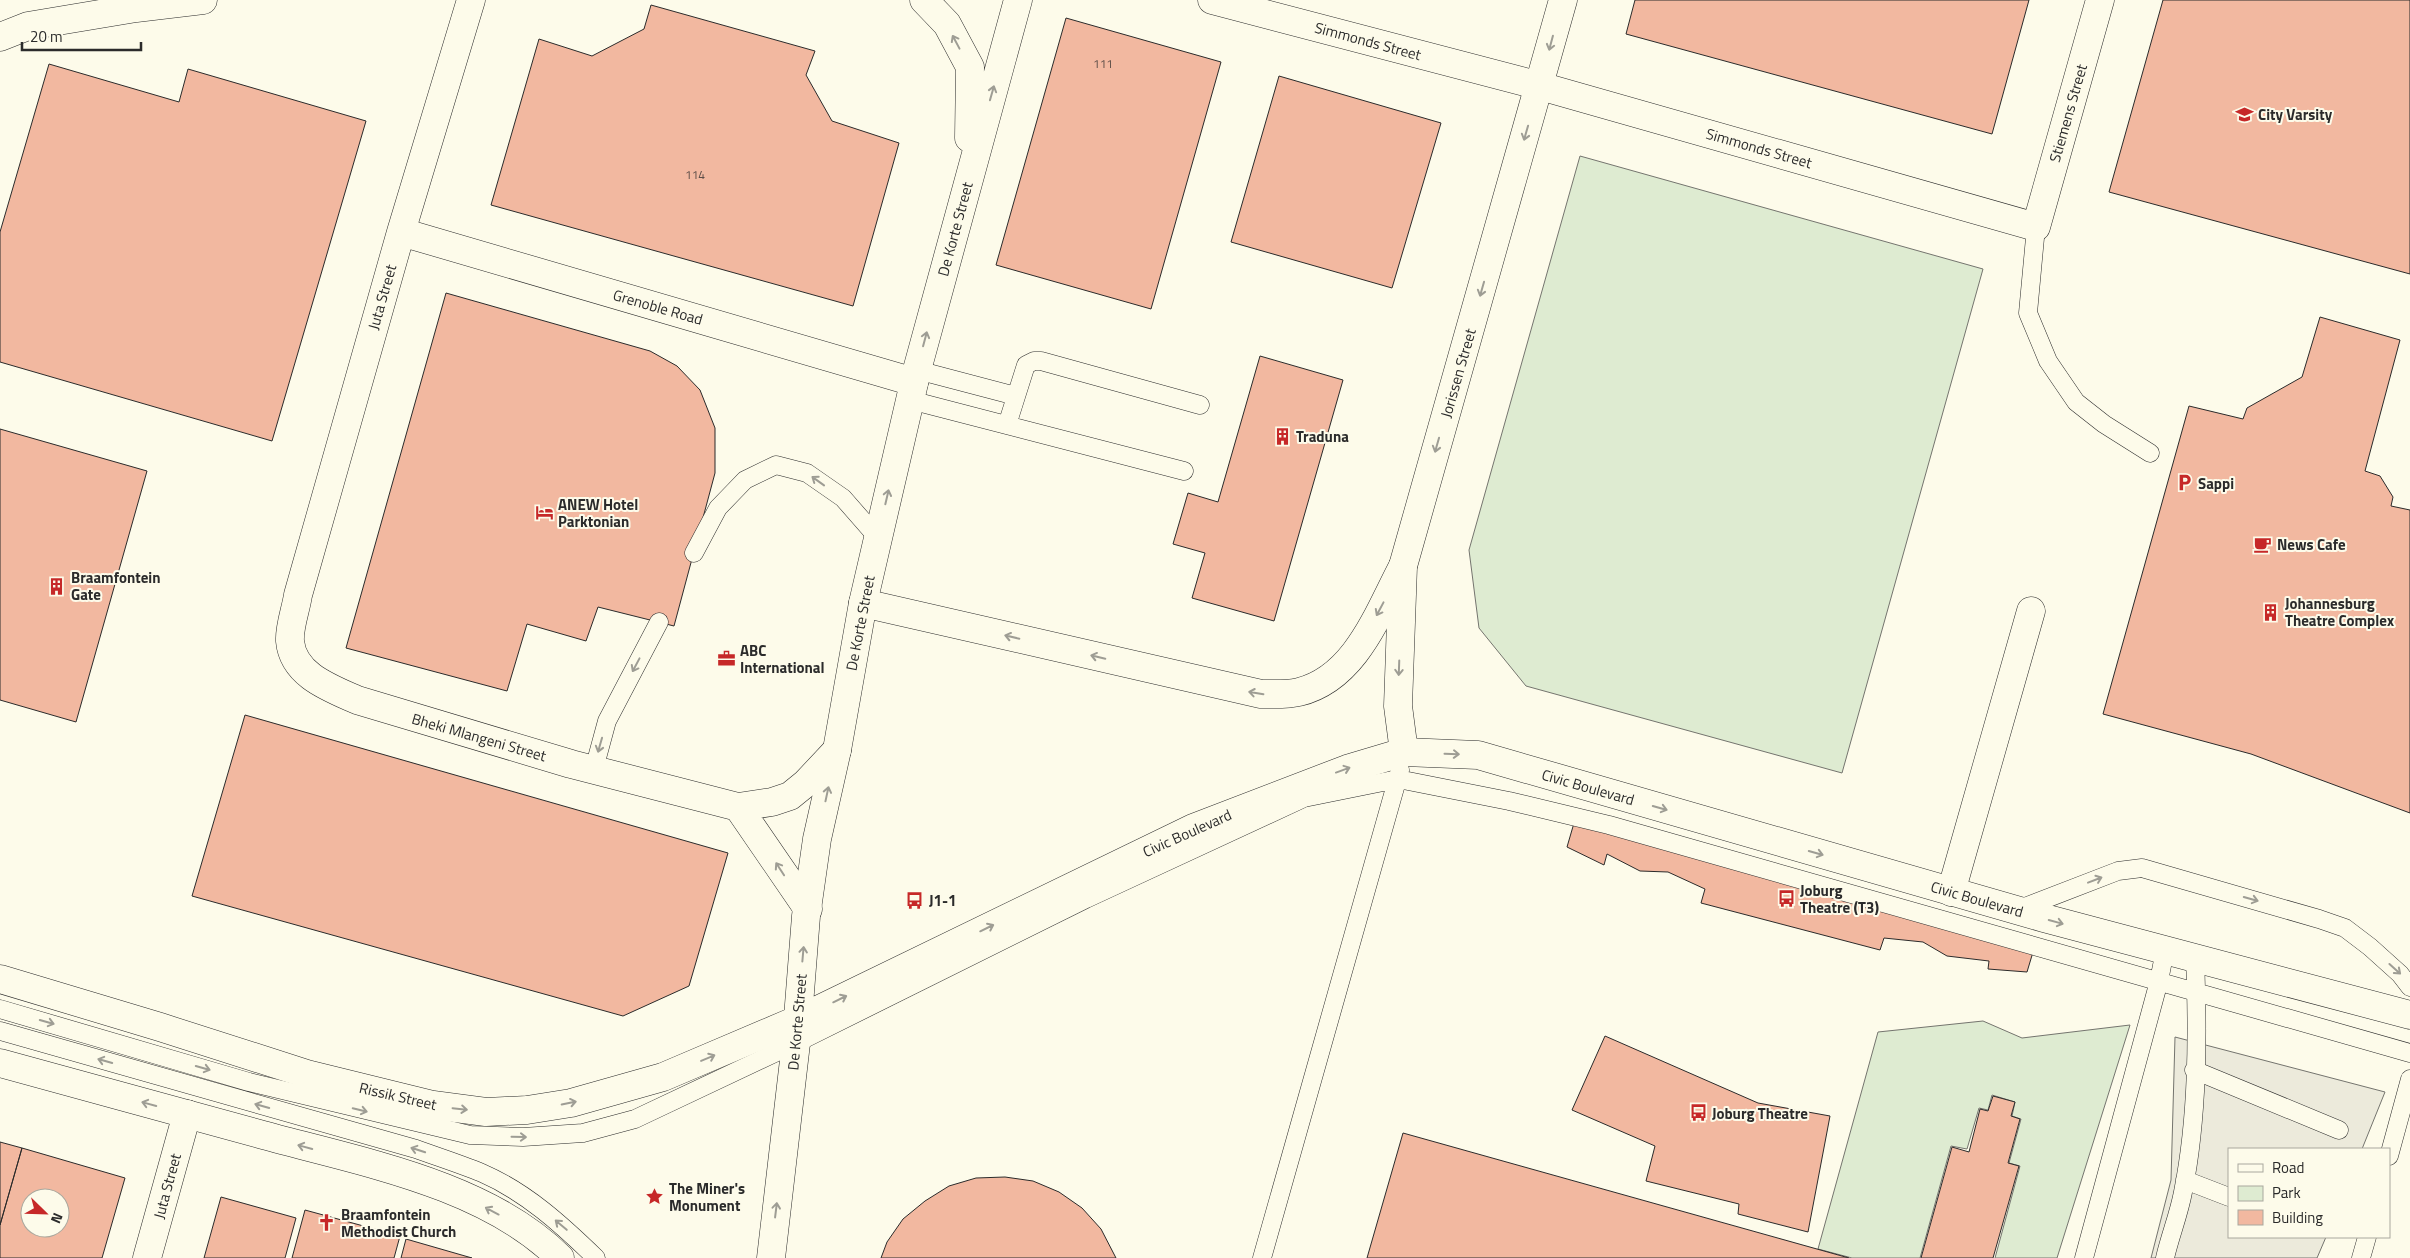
<svg xmlns="http://www.w3.org/2000/svg" width="2410" height="1258" font-family="'Titillium Web',sans-serif">
<style>
.green{fill:#deebd1;stroke:#74746e}
.parking{fill:#eceadb;stroke:#74746e}
.building{fill:#f2b8a0;stroke:#2b2b2b;fill-rule:evenodd}
.lines{fill:none;stroke-linecap:round;stroke-linejoin:round}
.service-casing{stroke:#2b2b2b;stroke-width:19}
.minor-casing{stroke:#2b2b2b;stroke-width:29}
.secondary-casing{stroke:#2b2b2b;stroke-width:29}
.primary-casing{stroke:#2b2b2b;stroke-width:29}
.service{stroke:#fdfbea;stroke-width:18}
.minor{stroke:#fdfbea;stroke-width:28}
.secondary{stroke:#fdfbea;stroke-width:28}
.primary{stroke:#fdfbea;stroke-width:28}
.oneway{stroke:#9e9d94}
.labels{text-anchor:middle;dominant-baseline:central;stroke-width:4;stroke-linejoin:round;paint-order:stroke}
.number-label{font-size:12px;fill:#5d4e48}
.street-label{font-size:15px;fill:#2b2b2b;stroke:#fdfbea}
.poi-label{font-size:15px;font-weight:bold;fill:#2b2b2b;stroke:#fdfbea;text-anchor:start}
</style>
<rect width="100%" height="100%" fill="#fdfbea"/>
<!-- green -->
<path class="green" d="M1580,156L1983,269L1842,773L1526,686L1479,628L1469,550Z
M1983,1021L2022,1038L2130,1025L2057,1258H1995L2020,1166L2009,1163L2021,1119L2012,1116L2015,1102L1992,1095L1988,1110L1979,1108L1967,1149L1951,1146L1920,1258H1852L1818,1249L1878,1032Z"/>
<!-- parking -->
<path class="parking" d="M2175,1037L2385,1092L2362,1149H2229V1237H2326L2317,1258H2151L2171,1180Z"/>
<!-- building -->
<path class="building" d="M1635,0H2029L1992,134L1626,34Z
M2163,0H2410V274L2109,192Z
M651,5L815,51L806,75L832,121L899,143L853,306L491,205L539,39L592,56L644,29Z
M1066,18L1221,62L1151,309L996,265Z
M49,64L179,102L188,69L366,121L272,441L0,362V232Z
M1279,76L1441,123L1392,288L1231,242Z
M446,293L650,351L677,366L700,390L715,428V473L674,626L598,607L586,641L527,624L507,691L346,648Z
M2320,317L2400,340L2365,471L2380,476L2393,497L2391,506L2410,510V813L2251,754L2103,714L2189,406L2243,419L2247,408L2302,377Z
M1260,356L1343,380L1274,621L1192,598L1205,553L1173,544L1188,493L1218,502Z
M0,429L147,471L76,722L0,700Z
M245,715L728,853L689,986L623,1016L192,896Z
M1574,823L2033,952L2027,972L1988,969L1989,961L1947,956L1923,942L1884,938L1880,950L1701,903L1705,889L1668,872L1640,871L1607,854L1604,865L1567,847Z
M1605,1036L1758,1103L1830,1116L1808,1232L1738,1214L1739,1204L1646,1181L1655,1146L1572,1110Z
M1993,1096L2015,1102L2011,1116L2020,1119L2008,1163L2019,1166L1993,1258H1921L1952,1147L1969,1152L1980,1109L1988,1111Z
M1403,1133L1849,1258H1367Z
M0,1142L22,1148L0,1225Z
M22,1148L125,1178L102,1258H0V1225ZM30,1198H60V1228H30Z
M1005,1177L1033,1181L1059,1192L1082,1208L1101,1229L1116,1258H881L887,1242L903,1219L925,1201L949,1186L976,1178Z
M221,1197L296,1218L285,1258H204Z
M305,1210L400,1236L394,1258H292Z
M406,1239L472,1258H401Z"/>
<g class="lines">
<defs>
<path id="service" d="M2036,227L2028,313L2048,361L2076,402L2104,424L2150,453
M917,370L1016,396
M910,400L1184,471
M1007,425L1026,365L1034,361H1041L1200,405
M694,553L718,508L745,480L776,465L807,473L843,498L878,538
M594,769L607,721L659,622
M2017,910L2118,871L2142,868L2319,919L2345,928L2370,947L2400,974L2410,987
M0,1009L249,1082L470,1135L523,1137L583,1133L635,1119L796,1043L1086,899L1304,798L1398,779L1509,801L1609,825L2410,1053
M0,1031L416,1149C438,1157 460,1164 482,1173C526,1192 562,1225 596,1258
M2194,1070L2339,1130
M2389,1156L2410,1079
M2185,1180L2229,1197
M1262,1258L1400,770
M2084,1258L2159,981L2165,950
M2165,1258C2170,1236 2179,1214 2183,1192C2198,1117 2198,1034 2195,958
M2361,1258L2367,1237"/>
<path id="minor" d="M471,0L401,232L298,595C296,609 289,627 290,641C293,675 330,688 357,700L571,764L738,807L772,802L790,796L806,783L837,750
M1212,0L1540,86L2036,227L2100,0
M401,232L914,382
M863,603L1261,694C1273,694 1287,695 1299,692C1356,678 1378,613 1403,566
M738,807L808,909
M1951,892L2031,611
M147,1258L187,1114"/>
<path id="secondary" d="M1404,752L1398,706L1403,566L1563,0"/>
<path id="primary" d="M924,0L947,24L970,67L969,138
M118,2L136,8L203,0
M0,37L28,26L136,8
M0,979L160,1027L307,1074L433,1105L486,1112L527,1110L571,1103L663,1077L797,1020L1193,828L1347,769L1404,752L1478,755L2044,918L2410,1015
M0,1063C88,1087 175,1111 263,1135C361,1162 486,1184 560,1258
M771,1258L796,1043L806,916L817,839L837,750L863,603L917,370L1018,0"/>
</defs>
<!-- service casing -->
<use href="#service" class="service-casing"/>
<!-- minor casing -->
<use href="#minor" class="minor-casing"/>
<!-- secondary casing -->
<use href="#secondary" class="secondary-casing"/>
<!-- primary casing -->
<use href="#primary" class="primary-casing"/>
<!-- service -->
<use href="#service" class="service"/>
<!-- minor -->
<use href="#minor" class="minor"/>
<!-- secondary -->
<use href="#secondary" class="secondary"/>
<!-- primary -->
<use href="#primary" class="primary"/>
</g>
<!-- one-way arrows -->
<defs><path id="oneway-shaft" d="M-6 0H5M1.5-3L5.5 0L1.5 3" fill="none" stroke-width="1.6" stroke-linecap="round" stroke-linejoin="round" transform="scale(1.25)"/></defs>
<g class="oneway">
<use href="#oneway-shaft" transform="translate(956 42) rotate(-118)"/>
<use href="#oneway-shaft" transform="translate(1551 43) rotate(105)"/>
<use href="#oneway-shaft" transform="translate(992 93) rotate(-74)"/>
<use href="#oneway-shaft" transform="translate(1526 133) rotate(106)"/>
<use href="#oneway-shaft" transform="translate(1482 289) rotate(106)"/>
<use href="#oneway-shaft" transform="translate(925 339) rotate(-75)"/>
<use href="#oneway-shaft" transform="translate(1437 445) rotate(106)"/>
<use href="#oneway-shaft" transform="translate(818 481) rotate(-144)"/>
<use href="#oneway-shaft" transform="translate(887 497) rotate(-77)"/>
<use href="#oneway-shaft" transform="translate(1380 609) rotate(118)"/>
<use href="#oneway-shaft" transform="translate(1012 637) rotate(-167)"/>
<use href="#oneway-shaft" transform="translate(1098 657) rotate(-167)"/>
<use href="#oneway-shaft" transform="translate(636 665) rotate(118)"/>
<use href="#oneway-shaft" transform="translate(1399 668) rotate(92)"/>
<use href="#oneway-shaft" transform="translate(1256 693) rotate(-171)"/>
<use href="#oneway-shaft" transform="translate(600 745) rotate(106)"/>
<use href="#oneway-shaft" transform="translate(1452 754) rotate(2)"/>
<use href="#oneway-shaft" transform="translate(1343 770) rotate(-20)"/>
<use href="#oneway-shaft" transform="translate(827 794) rotate(-78)"/>
<use href="#oneway-shaft" transform="translate(1660 808) rotate(16)"/>
<use href="#oneway-shaft" transform="translate(1816 853) rotate(16)"/>
<use href="#oneway-shaft" transform="translate(780 869) rotate(-123)"/>
<use href="#oneway-shaft" transform="translate(2095 880) rotate(-21)"/>
<use href="#oneway-shaft" transform="translate(2251 899) rotate(16)"/>
<use href="#oneway-shaft" transform="translate(2056 922) rotate(15)"/>
<use href="#oneway-shaft" transform="translate(987 928) rotate(-26)"/>
<use href="#oneway-shaft" transform="translate(803 954) rotate(-85)"/>
<use href="#oneway-shaft" transform="translate(2395 969) rotate(42)"/>
<use href="#oneway-shaft" transform="translate(840 999) rotate(-26)"/>
<use href="#oneway-shaft" transform="translate(47 1022) rotate(16)"/>
<use href="#oneway-shaft" transform="translate(708 1058) rotate(-23)"/>
<use href="#oneway-shaft" transform="translate(105 1061) rotate(-164)"/>
<use href="#oneway-shaft" transform="translate(203 1068) rotate(16)"/>
<use href="#oneway-shaft" transform="translate(569 1103) rotate(-12)"/>
<use href="#oneway-shaft" transform="translate(149 1104) rotate(-165)"/>
<use href="#oneway-shaft" transform="translate(262 1106) rotate(-164)"/>
<use href="#oneway-shaft" transform="translate(460 1109) rotate(6)"/>
<use href="#oneway-shaft" transform="translate(360 1110) rotate(14)"/>
<use href="#oneway-shaft" transform="translate(519 1137) rotate(1)"/>
<use href="#oneway-shaft" transform="translate(305 1147) rotate(-165)"/>
<use href="#oneway-shaft" transform="translate(418 1150) rotate(-162)"/>
<use href="#oneway-shaft" transform="translate(776 1210) rotate(-83)"/>
<use href="#oneway-shaft" transform="translate(492 1211) rotate(-152)"/>
<use href="#oneway-shaft" transform="translate(561 1225) rotate(-140)"/>
</g>
<!-- icons -->
<defs>
<symbol id="university-bare" viewBox="-9 -9 18 18"><path d="M0-5L7-2L0 1L-7-2ZM-4 1L0 2.5L4 1V4Q0 6-4 4Z" fill="#c62828" stroke="#fdfbea" stroke-width="2.5" paint-order="stroke"/></symbol>
<symbol id="building-bare" viewBox="-9 -9 18 18"><path d="M-4-6H4V6H1V3H-1V6H-4ZM-2.5-4.3h1.7v1.8h-1.7ZM.8-4.3h1.7v1.8H.8ZM-2.5-1h1.7V.8h-1.7ZM.8-1h1.7V.8H.8Z" fill="#c62828" stroke="#fdfbea" stroke-width="2.5" paint-order="stroke"/></symbol>
<symbol id="parking-bare" viewBox="-9 -9 18 18"><path d="M-3.5-5.5H1a3.5 3.5 0 0 1 0 7H-1V5.5H-3.5ZM-1-3.4V-.6H.8a1.4 1.4 0 0 0 0-2.8Z" fill="#c62828" stroke="#fdfbea" stroke-width="2.5" paint-order="stroke"/></symbol>
<symbol id="hotel-bare" viewBox="-9 -9 18 18"><path d="M-6-4.5h1.5V1H6V5H4.5V3h-9V5H-6ZM-4 0a1.8 1.8 0 1 1 3.6 0ZM.5 0V-2.5h3Q6-2.5 6 0Z" fill="#c62828" stroke="#fdfbea" stroke-width="2.5" paint-order="stroke"/></symbol>
<symbol id="cafe-bare" viewBox="-9 -9 18 18"><path d="M-5.5-4.5H6V0H3Q3 3.5 0 3.5H-2.5Q-5.5 3.5-5.5 0ZM3-3.2v2h1.7v-2ZM-6 4.5H4V6H-6Z" fill="#c62828" stroke="#fdfbea" stroke-width="2.5" paint-order="stroke"/></symbol>
<symbol id="office-bare" viewBox="-9 -9 18 18"><path d="M-6-3h4V-5.5h4V-3h4V5H-6ZM-1-4.5V-3h2v-1.5ZM-6 0V1H6V0Z" fill="#c62828" stroke="#fdfbea" stroke-width="2.5" paint-order="stroke"/></symbol>
<symbol id="bus-bare" viewBox="-9 -9 18 18"><path d="M-5-6H5V4H4V6H2V4H-2V6H-4V4H-5ZM-3.5-4V0h7V-4ZM-3.5 1.2v1.5H-2V1.2ZM2 1.2v1.5H3.5V1.2Z" fill="#c62828" stroke="#fdfbea" stroke-width="2.5" paint-order="stroke"/></symbol>
<symbol id="sight-bare" viewBox="-9 -9 18 18"><path d="M0-6L1.8-2.2L6-1.7L2.9 1.2L3.7 5.4L0 3.3L-3.7 5.4L-2.9 1.2L-6-1.7L-1.8-2.2Z" fill="#c62828" stroke="#fdfbea" stroke-width="2.5" paint-order="stroke"/></symbol>
<symbol id="church-bare" viewBox="-9 -9 18 18"><path d="M-1.2-6h2.4v3.5h3.3v2.4h-3.3V6h-2.4V-.1h-3.3v-2.4h3.3Z" fill="#c62828" stroke="#fdfbea" stroke-width="2.5" paint-order="stroke"/></symbol>
</defs>
<g fill-rule="evenodd">
<use href="#university-bare" x="2232" y="102" width="25" height="25"/>
<use href="#building-bare" x="1270" y="424" width="25" height="25"/>
<use href="#parking-bare" x="2172" y="470" width="25" height="25"/>
<use href="#hotel-bare" x="532" y="500" width="25" height="25"/>
<use href="#cafe-bare" x="2250" y="532" width="25" height="25"/>
<use href="#building-bare" x="44" y="574" width="25" height="25"/>
<use href="#building-bare" x="2258" y="600" width="25" height="25"/>
<use href="#office-bare" x="714" y="646" width="25" height="25"/>
<use href="#bus-bare" x="1774" y="886" width="25" height="25"/>
<use href="#bus-bare" x="902" y="888" width="25" height="25"/>
<use href="#bus-bare" x="1686" y="1100" width="25" height="25"/>
<use href="#sight-bare" x="642" y="1184" width="25" height="25"/>
<use href="#church-bare" x="314" y="1210" width="25" height="25"/>
</g>
<g class="labels">
<!-- number labels -->
<g class="number-label">
<text x="1103" y="63">111</text>
<text x="695" y="174">114</text>
</g>
<!-- street labels -->
<g class="street-label">
<text transform="translate(1368 41) rotate(15)">Simmonds Street</text>
<text transform="translate(2068 113) rotate(-74)">Stiemens Street</text>
<text transform="translate(1759 148) rotate(16)">Simmonds Street</text>
<text transform="translate(955 229) rotate(-75)">De Korte Street</text>
<text transform="translate(382 297) rotate(-74)">Juta Street</text>
<text transform="translate(658 307) rotate(16)">Grenoble Road</text>
<text transform="translate(1458 373) rotate(-74)">Jorissen Street</text>
<text transform="translate(860 623) rotate(-79)">De Korte Street</text>
<text transform="translate(479 737) rotate(16)">Bheki Mlangeni Street</text>
<text transform="translate(1588 787) rotate(16)">Civic Boulevard</text>
<text transform="translate(1187 833) rotate(-24)">Civic Boulevard</text>
<text transform="translate(1977 899) rotate(16)">Civic Boulevard</text>
<text transform="translate(797 1022) rotate(-85)">De Korte Street</text>
<text transform="translate(398 1096) rotate(13)">Rissik Street</text>
<text transform="translate(167 1186) rotate(-75)">Juta Street</text>
</g>
<!-- poi labels -->
<g class="poi-label">
<text x="2258" y="114">City Varsity</text>
<text x="1296" y="436">Traduna</text>
<text x="2198" y="483">Sappi</text>
<text x="558" y="504">ANEW Hotel<tspan x="558" dy="17">Parktonian</tspan></text>
<text x="2277" y="544">News Cafe</text>
<text x="71" y="577">Braamfontein<tspan x="71" dy="17">Gate</tspan></text>
<text x="2285" y="603">Johannesburg<tspan x="2285" dy="17">Theatre Complex</tspan></text>
<text x="740" y="650">ABC<tspan x="740" dy="17">International</tspan></text>
<text x="1800" y="890">Joburg<tspan x="1800" dy="17">Theatre (T3)</tspan></text>
<text x="929" y="900">J1-1</text>
<text x="1712" y="1113">Joburg Theatre</text>
<text x="669" y="1188">The Miner's<tspan x="669" dy="17">Monument</tspan></text>
<text x="341" y="1214">Braamfontein<tspan x="341" dy="17">Methodist Church</tspan></text>
</g>
</g>
<!-- legend -->
<rect x="2228" y="1148" width="162" height="90" fill="#fdfbea" stroke="#a9a89e"/>
<rect x="2238" y="1164" width="25" height="8" fill="#fdfbea" stroke="#a9a89e"/>
<text x="2272" y="1173" font-size="15" fill="#2b2b2b">Road</text>
<rect x="2238" y="1186" width="25" height="15" fill="#deebd1" stroke="#a9a89e"/>
<text x="2272" y="1198" font-size="15" fill="#2b2b2b">Park</text>
<rect x="2238" y="1210" width="25" height="15" fill="#f2b8a0" stroke="#a9a89e"/>
<text x="2272" y="1223" font-size="15" fill="#2b2b2b">Building</text>
<!-- north arrow -->
<g transform="translate(45 1213) rotate(113)"><circle r="24" fill="#fdfbea" stroke="#a9a89e"/>
<path d="M0-4L9 19L0 12L-9 19Z" fill="#c62828"/>
<text y="-8" font-size="14" font-weight="bold" text-anchor="middle" fill="#2b2b2b">N</text>
</g>
<!-- scale -->
<path d="M22 42v8h119v-8" fill="none" stroke="#2b2b2b" stroke-width="2.5"/>
<text x="30" y="42" font-size="15" fill="#2b2b2b" stroke="#fdfbea" stroke-width="4" paint-order="stroke">20 m</text>
</svg>
